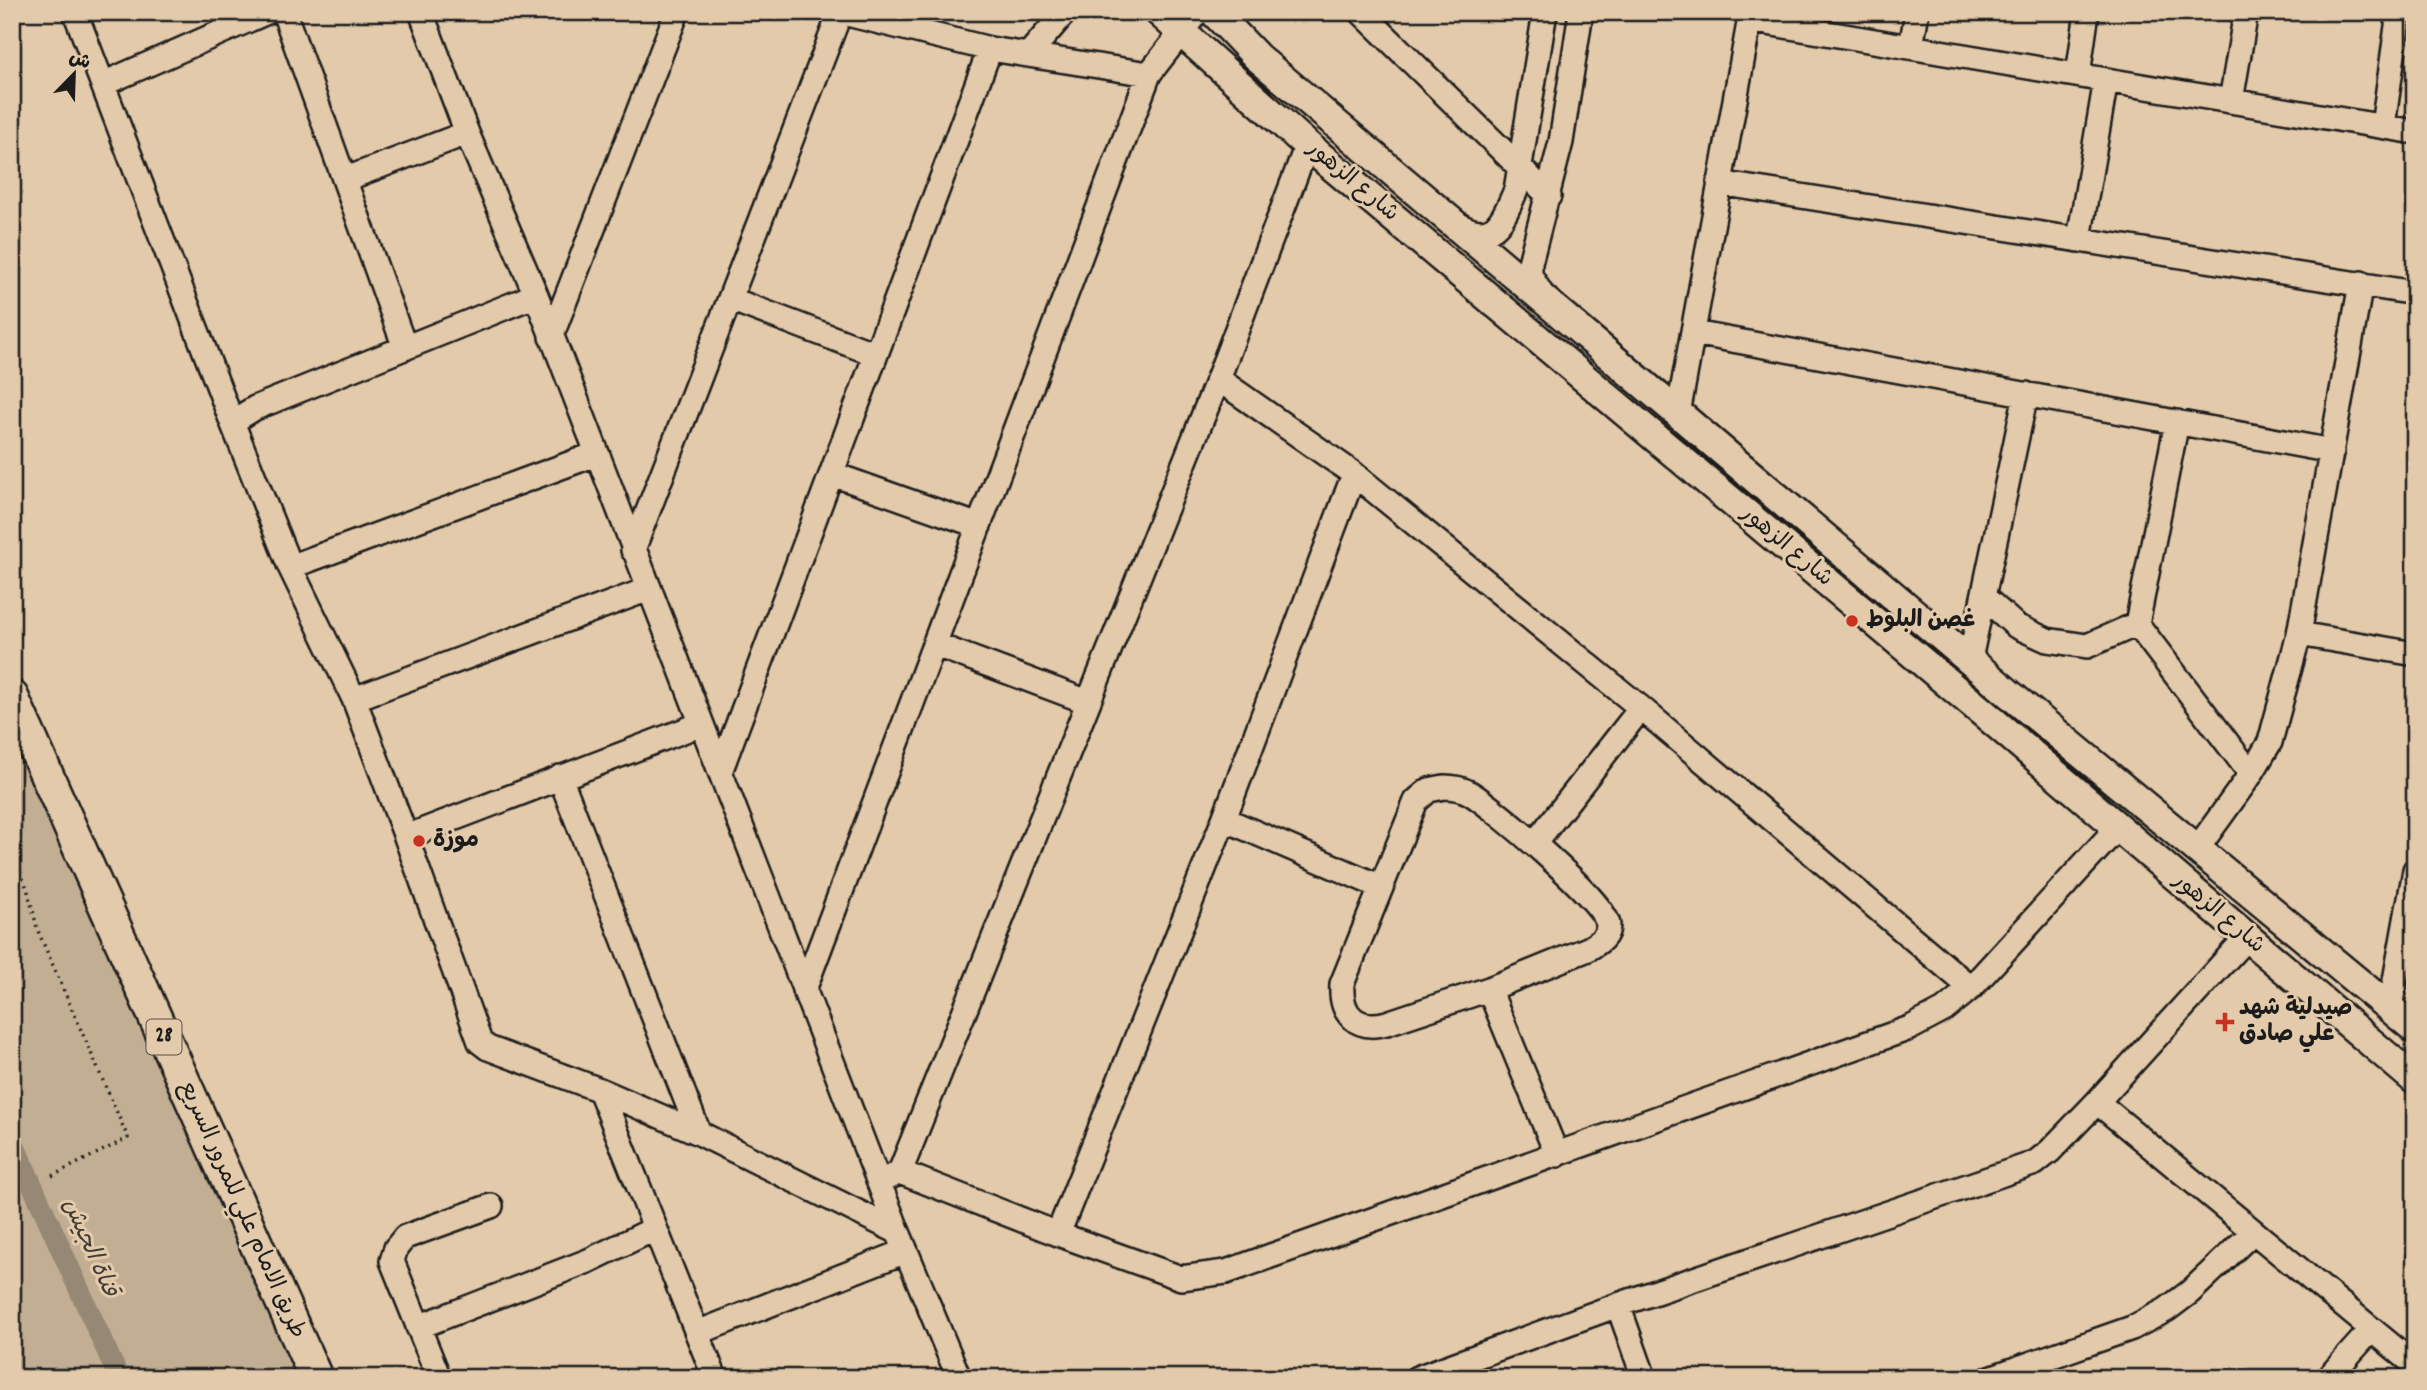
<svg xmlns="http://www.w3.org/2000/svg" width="2427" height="1390" font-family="Dekko,'Playpen Sans Arabic',sans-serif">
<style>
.green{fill:#c2ae93;stroke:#6f6558;stroke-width:2}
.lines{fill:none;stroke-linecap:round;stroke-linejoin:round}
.canal{stroke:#968874;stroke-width:21}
.minor-casing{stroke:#1c1c1c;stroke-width:28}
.major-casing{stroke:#1c1c1c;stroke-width:33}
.highway-casing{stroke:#1c1c1c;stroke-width:37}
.path{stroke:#1c1c1c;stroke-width:3.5;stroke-dasharray:2 5;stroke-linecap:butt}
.minor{stroke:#e3caab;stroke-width:23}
.major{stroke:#e3caab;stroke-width:28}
.highway{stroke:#e3caab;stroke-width:32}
.poi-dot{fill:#c8321e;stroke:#e3caab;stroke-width:2.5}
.labels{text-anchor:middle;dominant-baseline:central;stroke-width:6;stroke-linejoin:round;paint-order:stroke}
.shield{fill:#e3caab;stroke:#585047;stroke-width:2}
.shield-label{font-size:21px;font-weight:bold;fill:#1c1c1c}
.street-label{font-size:23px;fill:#1c1c1c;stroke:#e3caab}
.poi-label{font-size:23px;font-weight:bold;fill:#1c1c1c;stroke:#e3caab;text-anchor:start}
.water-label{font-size:24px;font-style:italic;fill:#413c36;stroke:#e3caab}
</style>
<rect width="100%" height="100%" fill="#e3caab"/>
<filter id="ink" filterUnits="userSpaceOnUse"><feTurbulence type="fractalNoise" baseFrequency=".0143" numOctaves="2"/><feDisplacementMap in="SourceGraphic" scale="14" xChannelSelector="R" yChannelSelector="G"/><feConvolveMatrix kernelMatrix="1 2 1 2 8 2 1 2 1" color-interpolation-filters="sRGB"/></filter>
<g filter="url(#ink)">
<!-- green -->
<path class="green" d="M12,717L308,1378H12Z"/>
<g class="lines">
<!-- canal -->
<path class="canal" d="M12,1140L119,1378"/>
<defs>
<path id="minor" d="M75,12L232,422
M284,12L405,348
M421,12L467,133L536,295L898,1232L959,1378
M839,12L990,49L1149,74L1197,12
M1361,12L1549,196
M1749,20L2415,132
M1911,47L1917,12
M1028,55L1065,12
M2078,75L2087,12
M103,84L267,12
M2231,101L2246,12
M2383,126L2399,12
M346,179L467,133
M1719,183L2415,293
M1459,225C1495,245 1503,219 1516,190L1545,12
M2079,239L2106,80
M536,295L255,408L232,422L290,567L354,699L649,589
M1542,295L1530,275V263L1561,142L1581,12
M730,299L875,354
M1694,333L2332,451
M551,337L677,12
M1218,379L1354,474L1641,708L1971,988
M1678,414L1751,12
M2177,422L2137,624L2251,774
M832,474L979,526
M633,550L840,13
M290,567L596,454
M1984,597L2016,626L2047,640L2087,646L2137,624
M2299,634L2415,654
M936,645L1088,702
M1970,659L2026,394
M354,699L406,837L701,724
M720,772L990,49
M560,777L699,1133L898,1232
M1444,787C1454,787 1461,788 1470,793C1493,807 1608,903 1608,925C1608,938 1598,943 1588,949L1489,989L1387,1023C1357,1031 1340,1015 1342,984L1416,801L1429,790Z
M1224,819L1381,887
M406,837L480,1042L488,1048L600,1090L699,1133
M1535,843L1641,708
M2197,849L2251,774L2270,742L2299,634L2361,283
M1489,989L1557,1155
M804,990C921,685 1034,379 1149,74
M2390,1008L2415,870
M600,1090L715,1378
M2097,1102L2415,1365
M900,1172L1058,1234L1181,1278L1226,1272L1910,1028L1944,1010L1971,988L2117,828
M886,1179L900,1172L1218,379L1307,145
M1058,1234L1224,819L1354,474
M1618,1305L1644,1378
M418,1327L588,1261L654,1229
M697,1333L906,1251
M439,1378L392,1261L396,1248L405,1237L491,1206
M1417,1378L1618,1305L2035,1163L2050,1151L2097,1102L2246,938
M1990,1378L2132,1328L2166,1310L2190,1292L2252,1233
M2328,1378L2371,1330"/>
<path id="major" d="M1159,12L1307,145L1993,721L2415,1080
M1214,12L1257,57L2019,702L2415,1029"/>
<path id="highway" d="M12,697L316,1378"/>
</defs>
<!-- minor casing -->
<use href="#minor" class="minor-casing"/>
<!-- major casing -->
<use href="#major" class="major-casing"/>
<!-- highway casing -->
<use href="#highway" class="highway-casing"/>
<!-- path -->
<path class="path" d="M12,852L27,888L38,931L128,1138L50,1177"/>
<!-- minor -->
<use href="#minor" class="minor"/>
<!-- major -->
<use href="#major" class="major"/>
<!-- highway -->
<use href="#highway" class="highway"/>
</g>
</g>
<!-- markers -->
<g class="poi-dot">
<circle cx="1852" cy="621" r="7"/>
<circle cx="419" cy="841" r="7"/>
<path d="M2221.5 1011.5h7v7h7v7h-7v7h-7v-7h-7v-7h7z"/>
</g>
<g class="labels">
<!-- shield labels -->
<rect class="shield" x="146.5" y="1019.5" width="35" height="35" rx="5"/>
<g class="shield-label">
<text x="164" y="1037">28</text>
</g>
<!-- street labels -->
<g class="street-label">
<text transform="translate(1352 182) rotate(40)">شارع الزهور</text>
<text transform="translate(1786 547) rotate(40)">شارع الزهور</text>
<text transform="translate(2218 914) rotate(40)">شارع الزهور</text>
<text transform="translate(241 1210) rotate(66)">طريق الامام علي للمرور السريع</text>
</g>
<!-- poi labels -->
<g class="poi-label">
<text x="1866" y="621">غصن البلوط</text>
<text x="433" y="841">موزة</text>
<text x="2239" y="1009">صيدلية شهد<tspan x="2239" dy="26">علي صادق</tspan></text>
</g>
<!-- water labels -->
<g class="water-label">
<text transform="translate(89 1248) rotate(66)">قناة الجيش</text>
</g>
</g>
<!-- margin -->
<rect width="2427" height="1390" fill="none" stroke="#e3caab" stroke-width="42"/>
<rect x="21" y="21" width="2385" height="1348" fill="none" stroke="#1c1c1c" stroke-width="2.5" filter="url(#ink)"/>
<!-- north arrow -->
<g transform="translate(74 74) rotate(23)" stroke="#e3caab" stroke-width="5" paint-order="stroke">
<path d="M0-5L12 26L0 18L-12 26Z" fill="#1c1c1c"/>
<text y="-10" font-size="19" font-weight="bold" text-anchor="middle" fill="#1c1c1c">ش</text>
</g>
</svg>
